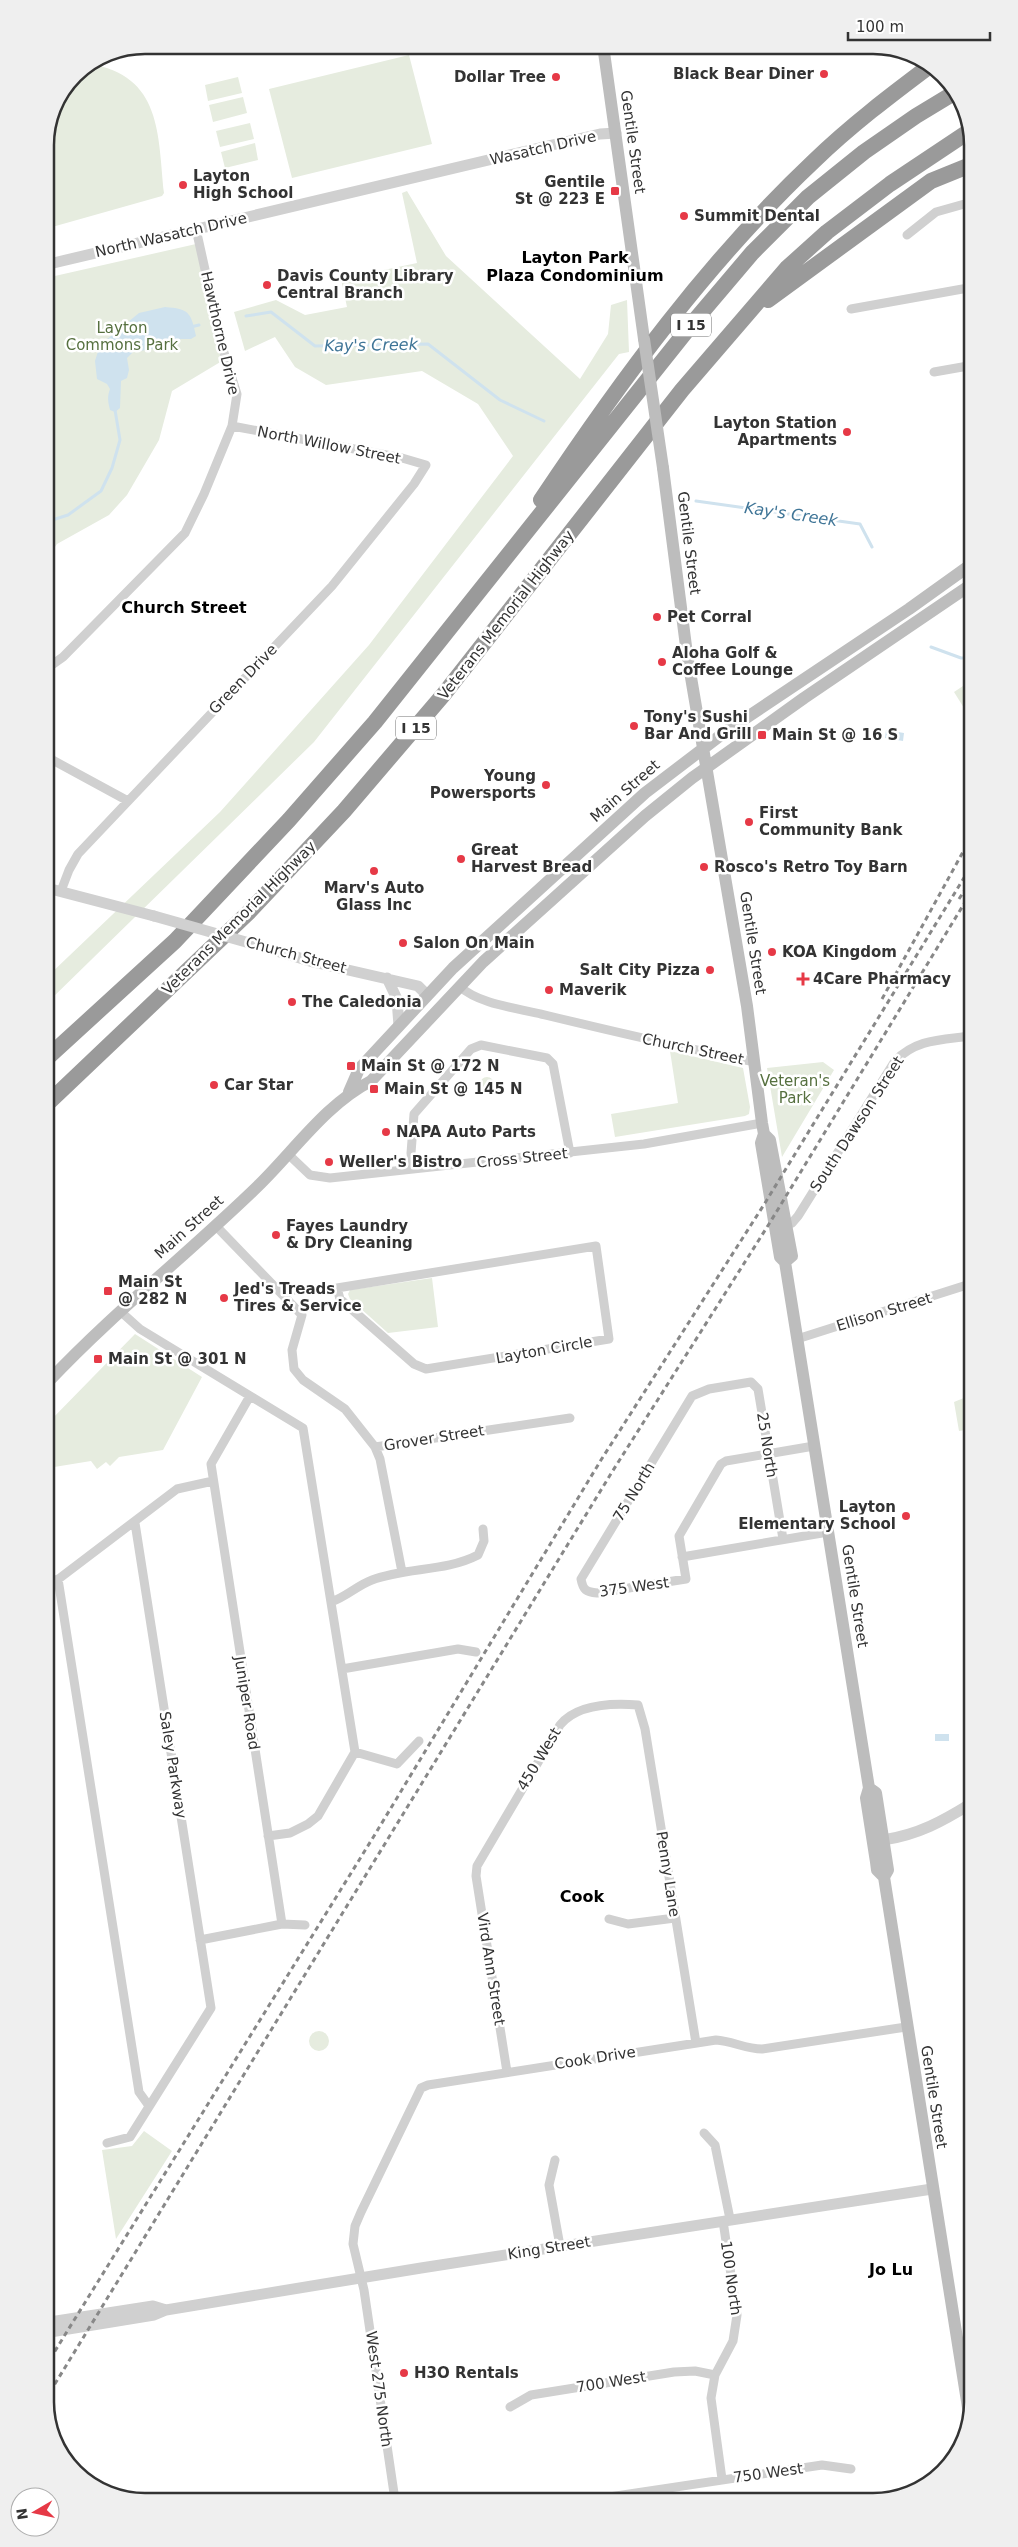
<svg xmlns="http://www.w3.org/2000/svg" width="1018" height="2547" font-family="'DejaVu Sans',sans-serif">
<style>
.green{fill:#e6ecdf}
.water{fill:#cfe2ee}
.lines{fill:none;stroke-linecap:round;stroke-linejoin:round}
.stream{stroke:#cfe2ee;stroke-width:3}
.minor{stroke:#d0d0d0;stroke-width:9}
.tertiary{stroke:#d0d0d0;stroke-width:11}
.secondary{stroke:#bdbdbd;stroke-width:12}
.motorway{stroke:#9a9a9a;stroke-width:16}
.rail{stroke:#888;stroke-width:3;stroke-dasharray:5 4;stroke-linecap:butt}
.tertiary-bridge{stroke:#d0d0d0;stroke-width:11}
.secondary-bridge{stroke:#bdbdbd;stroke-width:12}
.poi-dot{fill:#e63946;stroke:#fff;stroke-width:2}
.labels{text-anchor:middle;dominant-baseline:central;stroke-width:5;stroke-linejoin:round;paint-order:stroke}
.shield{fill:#fff;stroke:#707070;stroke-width:1}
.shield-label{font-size:14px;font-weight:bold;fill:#333}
.poi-label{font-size:15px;font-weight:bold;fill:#333;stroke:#fff;text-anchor:start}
.street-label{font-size:15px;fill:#333;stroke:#fff}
.park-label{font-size:15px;fill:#56703f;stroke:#fff}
.neighbourhood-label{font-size:16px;font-weight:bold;fill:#000;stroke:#fff}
.water-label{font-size:16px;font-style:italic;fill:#3f7597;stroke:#fff}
.rim{fill:none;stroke:#333;stroke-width:2.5}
</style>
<rect width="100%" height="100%" fill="#fff"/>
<!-- green -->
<path class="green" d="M277,45H332L278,53Z
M409,55L432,144L292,178L269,89Z
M89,64C162,75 158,135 164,193L162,196L45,229C45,171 34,101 89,64Z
M238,77L242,93L208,101L205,85Z
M243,97L247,113L213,122L209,105Z
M250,123L254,139L220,147L216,131Z
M255,143L258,160L225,168L221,152Z
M407,191L446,256L580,379L608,334L611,305L627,300L629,352L619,354L314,742L47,1003V977L220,812L369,645L513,456L478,404L422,371L326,385L295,367L275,337L245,351L234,312L276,300L305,315L347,307L341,279L417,263L402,193Z
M196,244L222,361L172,391L159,440L127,495L109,515L57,544L46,560V278Z
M969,682V716L954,692Z
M670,1051L743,1068L750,1107L749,1114L745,1116L615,1137L611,1114L678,1103Z
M823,1062L834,1070L782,1157L767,1068Z
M480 1084a7 7 0 1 1 14 0a7 7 0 1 1-14 0Z
M432,1278L438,1327L388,1333L350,1299L348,1294L350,1290Z
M135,1334L202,1377L163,1450L119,1457L110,1466L106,1462L97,1469L91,1461L48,1468V1423Z
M971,1395V1429L959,1431L954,1402Z
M309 2041a10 10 0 1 1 20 0a10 10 0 1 1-20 0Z
M144,2131L172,2151L116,2239L102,2150L132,2146Z"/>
<!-- water -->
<path class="water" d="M165,307C189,309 191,312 196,336L191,339H181L152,349L133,352L127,358L129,370L127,378L121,381L120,408L115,412L110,410C108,402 107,397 110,389L107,384L97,379L95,361L100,345L139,313Z
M886,730L904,733L903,741L885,738Z
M935,1734H949V1741H935Z
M972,1933V1953L966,1954L963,1934Z"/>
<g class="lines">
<!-- stream -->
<path class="stream" d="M246,316L271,312L315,346L428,344L500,400L544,421
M191,327L199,325
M696,501L860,524L872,547
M46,522L68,515L101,491L112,468L120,440L115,410
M931,647L961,658H969"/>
<!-- minor -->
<path class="minor" d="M907,235L936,212L968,203
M851,309L968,288
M934,372L968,366
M46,669L63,657L185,533L204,494L232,426L237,394L222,346L196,229
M47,757L128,801
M61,891L69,870L78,854L332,586L414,484L426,465L402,458L232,426
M459,986C480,1005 518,1008 545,1015C615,1032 684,1048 755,1062
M289,1155L310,1175L330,1178L644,1144L762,1123
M413,1169L411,1153L414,1114L471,1049L481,1045L547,1058L553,1064L570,1153
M215,1225L302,1315L292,1350L294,1369L303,1380L345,1409L375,1447L570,1418
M787,1225L792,1223L798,1216L895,1061C916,1039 941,1040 970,1036
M284,1293L293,1290L337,1288L596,1246L609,1339L426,1369L414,1364L340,1299L337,1288
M120,1311L140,1329L303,1428L355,1752L318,1816L308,1824L290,1833L268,1836
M797,1339L970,1284
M250,1396L211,1464L282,1924
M375,1447L380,1459L402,1572
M783,1539L758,1389L751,1382L709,1389L692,1396L581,1579C583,1590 586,1592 597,1593L686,1579L679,1536L721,1464L726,1461L814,1446
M682,1557L828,1532
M58,1579L139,2092L149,2106
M48,1587L177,1489L213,1481
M331,1602C346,1597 358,1585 372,1580C407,1567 445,1572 478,1555L484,1541L483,1529
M342,1669L458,1649L476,1652
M355,1752L397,1764L419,1741
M609,1919L628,1924L675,1918
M200,1940L282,1924L305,1925
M507,2072L476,1876L477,1866L560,1725C577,1704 612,1703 638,1705L645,1729L696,2043
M704,2133L715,2145L730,2219
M107,2143L130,2137L211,2008L135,1523
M555,2160L549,2185L560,2246
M510,2407L531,2395L674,2372L695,2371L715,2375
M722,2479L711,2398L715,2375L733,2341L737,2315L723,2221
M596,2499L822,2465L851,2469
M395,2500L364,2290L353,2244L355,2226L361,2212L421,2088L428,2085L716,2040C732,2041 746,2049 762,2049L906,2027"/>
<!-- tertiary -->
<path class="tertiary" d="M45,265L535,149L600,134L616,133
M47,888L154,916
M260,946L313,962L418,986L427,995
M387,978L397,999L399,1026
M883,1840C918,1835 943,1821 972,1803
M50,2322L153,2306L166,2310
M50,2332L154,2315L166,2310L421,2268L932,2189"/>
<!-- secondary -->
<path class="secondary" d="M603,45L644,339
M663,468L687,654L747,1006L762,1123L764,1134L770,1140L792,1256L785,1262
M349,1092L359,1069L453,968L645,793L725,732L909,609L969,566
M764,1134L761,1143L780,1257L785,1262L869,1788L866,1798L876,1862L877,1870L884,1877
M48,1382C114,1312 189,1253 258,1186C294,1151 326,1104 371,1081L483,962L645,816L692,778L804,698L969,586
M869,1788L876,1793L888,1870L884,1877L969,2414"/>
<!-- motorway -->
<path class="motorway" d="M768,300L931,181L968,166
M541,500C621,380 709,260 814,161C850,126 891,95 931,65
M47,1058L175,941L289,820L375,722L696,319L752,253L808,197L864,152L916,116L954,93
M47,1104L248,913L344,811L444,694L682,390L787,268L827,232L890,184L968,132"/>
<!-- rail -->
<path class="rail" d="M959,899L970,882
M882,999L969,841
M50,2359L374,1836L601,1460L765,1203L970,868
M50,2392L612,1472L769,1224L970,894"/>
<!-- tertiary-bridge -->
<path class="tertiary-bridge" d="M154,916L260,946"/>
<!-- secondary-bridge -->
<path class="secondary-bridge" d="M644,339L663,468"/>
</g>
<!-- markers -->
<g class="poi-dot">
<circle cx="824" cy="74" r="5"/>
<circle cx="556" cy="77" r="5"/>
<circle cx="183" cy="185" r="5"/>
<rect x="610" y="186" width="10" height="10" rx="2.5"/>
<circle cx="684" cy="216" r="5"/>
<circle cx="267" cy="285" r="5"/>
<circle cx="847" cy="432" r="5"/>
<circle cx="657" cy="617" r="5"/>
<circle cx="662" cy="662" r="5"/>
<circle cx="634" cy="726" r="5"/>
<rect x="757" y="730" width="10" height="10" rx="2.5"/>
<circle cx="546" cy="785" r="5"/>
<circle cx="749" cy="822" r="5"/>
<circle cx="461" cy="859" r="5"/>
<circle cx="704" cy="867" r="5"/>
<circle cx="374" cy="871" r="5"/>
<circle cx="403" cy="943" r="5"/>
<circle cx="772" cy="952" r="5"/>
<circle cx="710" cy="970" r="5"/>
<path d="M800.5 971.5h5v5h5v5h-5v5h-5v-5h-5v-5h5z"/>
<circle cx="549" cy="990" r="5"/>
<circle cx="292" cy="1002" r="5"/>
<rect x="346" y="1061" width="10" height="10" rx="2.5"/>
<circle cx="214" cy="1085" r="5"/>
<rect x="369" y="1084" width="10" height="10" rx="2.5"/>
<circle cx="386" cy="1132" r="5"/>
<circle cx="329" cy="1162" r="5"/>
<circle cx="276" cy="1235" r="5"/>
<rect x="103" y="1286" width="10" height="10" rx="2.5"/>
<circle cx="224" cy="1298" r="5"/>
<rect x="93" y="1354" width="10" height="10" rx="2.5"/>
<circle cx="906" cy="1516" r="5"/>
<circle cx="404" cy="2373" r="5"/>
</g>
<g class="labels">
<!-- shield labels -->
<g class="shield">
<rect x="671" y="313.5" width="40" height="23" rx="4"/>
<rect x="396" y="716.5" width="40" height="23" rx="4"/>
</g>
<g class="shield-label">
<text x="691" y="325">I 15</text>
<text x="416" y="728">I 15</text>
</g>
<!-- poi labels -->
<g class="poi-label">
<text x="814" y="74" text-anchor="end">Black Bear Diner</text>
<text x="546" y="77" text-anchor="end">Dollar Tree</text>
<text x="193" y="176">Layton<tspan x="193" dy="17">High School</tspan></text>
<text x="605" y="182" text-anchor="end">Gentile<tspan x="605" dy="17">St @ 223 E</tspan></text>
<text x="694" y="216">Summit Dental</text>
<text x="277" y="276">Davis County Library<tspan x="277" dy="17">Central Branch</tspan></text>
<text x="837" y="423" text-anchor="end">Layton Station<tspan x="837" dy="17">Apartments</tspan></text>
<text x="667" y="617">Pet Corral</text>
<text x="672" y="653">Aloha Golf &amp;<tspan x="672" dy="17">Coffee Lounge</tspan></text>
<text x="644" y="717">Tony's Sushi<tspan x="644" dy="17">Bar And Grill</tspan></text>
<text x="772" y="735">Main St @ 16 S</text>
<text x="536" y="776" text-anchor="end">Young<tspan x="536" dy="17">Powersports</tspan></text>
<text x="759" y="813">First<tspan x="759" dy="17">Community Bank</tspan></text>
<text x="471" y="850">Great<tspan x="471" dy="17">Harvest Bread</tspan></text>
<text x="714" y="867">Rosco's Retro Toy Barn</text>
<text x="374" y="888" text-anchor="middle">Marv's Auto<tspan x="374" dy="17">Glass Inc</tspan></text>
<text x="413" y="943">Salon On Main</text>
<text x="782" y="952">KOA Kingdom</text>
<text x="700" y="970" text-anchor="end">Salt City Pizza</text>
<text x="813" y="979">4Care Pharmacy</text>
<text x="559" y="990">Maverik</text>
<text x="302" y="1002">The Caledonia</text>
<text x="361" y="1066">Main St @ 172 N</text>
<text x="224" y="1085">Car Star</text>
<text x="384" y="1089">Main St @ 145 N</text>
<text x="396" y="1132">NAPA Auto Parts</text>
<text x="339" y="1162">Weller's Bistro</text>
<text x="286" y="1226">Fayes Laundry<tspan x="286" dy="17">&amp; Dry Cleaning</tspan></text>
<text x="118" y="1282">Main St<tspan x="118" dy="17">@ 282 N</tspan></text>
<text x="234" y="1289">Jed's Treads<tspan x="234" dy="17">Tires &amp; Service</tspan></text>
<text x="108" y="1359">Main St @ 301 N</text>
<text x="896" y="1507" text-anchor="end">Layton<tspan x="896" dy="17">Elementary School</tspan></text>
<text x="414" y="2373">H3O Rentals</text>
</g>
<!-- street labels -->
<g class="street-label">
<text transform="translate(633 142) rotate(82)">Gentile Street</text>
<text transform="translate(543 148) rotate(-13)">Wasatch Drive</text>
<text transform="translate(171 235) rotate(-13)">North Wasatch Drive</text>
<text transform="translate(220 333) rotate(77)">Hawthorne Drive</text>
<text transform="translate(329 445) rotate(11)">North Willow Street</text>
<text transform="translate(689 543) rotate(83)">Gentile Street</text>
<text transform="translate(506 615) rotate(-52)">Veterans Memorial Highway</text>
<text transform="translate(243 679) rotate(-46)">Green Drive</text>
<text transform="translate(625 791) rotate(-41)">Main Street</text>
<text transform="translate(239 918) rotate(-45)">Veterans Memorial Highway</text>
<text transform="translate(753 943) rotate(81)">Gentile Street</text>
<text transform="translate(296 955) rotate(15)">Church Street</text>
<text transform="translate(693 1049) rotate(12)">Church Street</text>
<text transform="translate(857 1124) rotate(-57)">South Dawson Street</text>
<text transform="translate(522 1158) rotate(-6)">Cross Street</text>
<text transform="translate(189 1227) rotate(-42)">Main Street</text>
<text transform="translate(884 1312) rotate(-17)">Ellison Street</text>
<text transform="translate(544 1350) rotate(-10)">Layton Circle</text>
<text transform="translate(434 1438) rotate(-9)">Grover Street</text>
<text transform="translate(767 1445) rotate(81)">25 North</text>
<text transform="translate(634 1492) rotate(-59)">75 North</text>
<text transform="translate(634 1587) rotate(-8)">375 West</text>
<text transform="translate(855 1596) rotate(81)">Gentile Street</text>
<text transform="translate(247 1703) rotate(81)">Juniper Road</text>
<text transform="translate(539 1759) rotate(-59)">450 West</text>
<text transform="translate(173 1765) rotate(81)">Saley Parkway</text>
<text transform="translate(668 1874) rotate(81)">Penny Lane</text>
<text transform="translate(491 1969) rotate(81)">Vird Ann Street</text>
<text transform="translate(595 2058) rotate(-9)">Cook Drive</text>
<text transform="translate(934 2097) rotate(81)">Gentile Street</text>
<text transform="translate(549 2248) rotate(-9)">King Street</text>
<text transform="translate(731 2278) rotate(82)">100 North</text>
<text transform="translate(611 2382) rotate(-9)">700 West</text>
<text transform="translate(379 2389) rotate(82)">West 275 North</text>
<text transform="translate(768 2473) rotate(-8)">750 West</text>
</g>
<!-- park labels -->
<g class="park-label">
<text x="122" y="328">Layton<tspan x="122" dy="17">Commons Park</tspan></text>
<text x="795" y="1081">Veteran's<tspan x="795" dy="17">Park</tspan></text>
</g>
<!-- neighbourhood labels -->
<g class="neighbourhood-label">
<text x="575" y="257">Layton Park<tspan x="575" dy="18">Plaza Condominium</tspan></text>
<text x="184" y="607">Church Street</text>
<text x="582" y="1896">Cook</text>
<text x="891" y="2269">Jo Lu</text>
</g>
<!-- water labels -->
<g class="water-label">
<text transform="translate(371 345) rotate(-1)">Kay's Creek</text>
<text transform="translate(791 514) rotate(8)">Kay's Creek</text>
</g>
</g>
<!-- crop -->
<path d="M0 0H1018V2547H0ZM145 54H873A91 91 0 0 1 964 145V2402A91 91 0 0 1 873 2493H145A91 91 0 0 1 54 2402V145A91 91 0 0 1 145 54Z" fill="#efefef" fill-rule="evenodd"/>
<path class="rim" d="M145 54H873A91 91 0 0 1 964 145V2402A91 91 0 0 1 873 2493H145A91 91 0 0 1 54 2402V145A91 91 0 0 1 145 54Z"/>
<!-- north arrow -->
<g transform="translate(35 2512) rotate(261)"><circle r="24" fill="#ffffff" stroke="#adadad"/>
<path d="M0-4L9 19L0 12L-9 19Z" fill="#e63946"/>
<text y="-8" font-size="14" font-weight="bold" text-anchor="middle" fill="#333333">N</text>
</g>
<!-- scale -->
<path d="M848 32v8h142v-8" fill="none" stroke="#333333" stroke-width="2.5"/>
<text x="856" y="32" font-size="15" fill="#333333" stroke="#ffffff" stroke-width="4" paint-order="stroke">100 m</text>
</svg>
